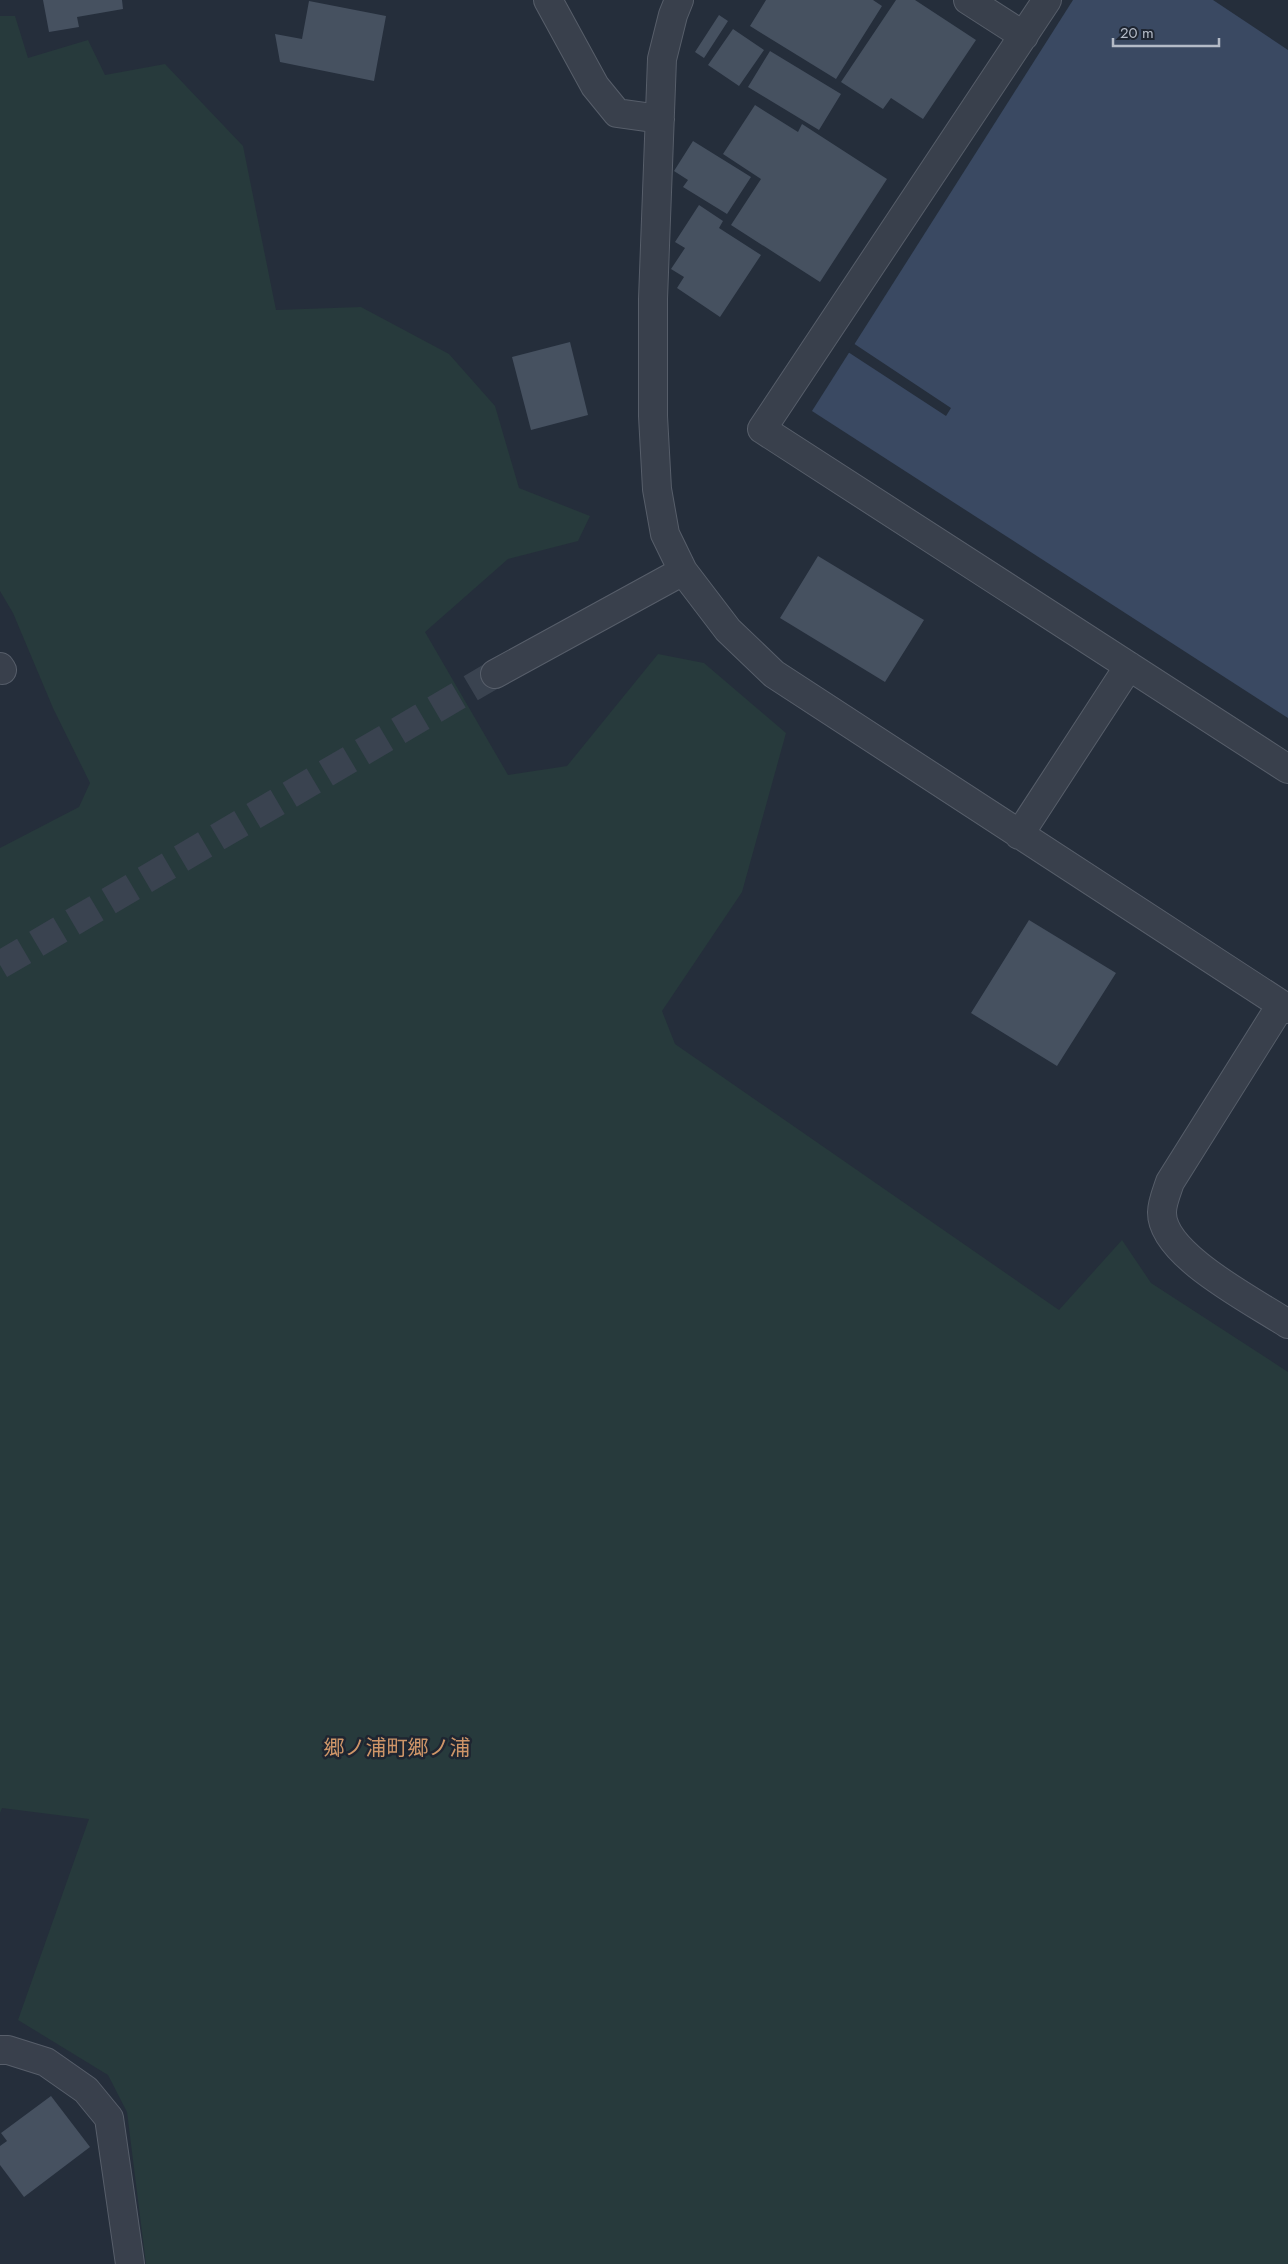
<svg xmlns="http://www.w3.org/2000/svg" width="1288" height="2264" font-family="Jost,'Noto Sans JP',sans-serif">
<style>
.green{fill:#273a3c}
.water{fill:#3a4962}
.pier{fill:#252e3b}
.building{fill:#465160}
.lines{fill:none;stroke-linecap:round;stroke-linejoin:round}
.minor-tunnel{stroke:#3a4350;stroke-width:28;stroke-dasharray:28 14;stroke-linecap:butt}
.minor-casing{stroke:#575e6a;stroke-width:30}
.minor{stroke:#39404c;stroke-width:28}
.labels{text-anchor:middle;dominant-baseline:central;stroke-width:5;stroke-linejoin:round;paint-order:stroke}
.quarter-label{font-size:21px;fill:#ce9568;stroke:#1e2531}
</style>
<rect width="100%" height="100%" fill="#252e3b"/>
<!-- green -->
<path class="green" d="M0,16H15L28,58L88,40L105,75L165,64L243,146L276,310L361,307L449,354L495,406L519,488L590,516L578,541L508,559L425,632L508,775L567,766L658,654L704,663L786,733L742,892L662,1011L675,1044L1059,1310L1122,1240L1151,1283L1288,1372V2264H146L127,2112L108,2075L18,2020L89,1819L2,1808L0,1813V848L79,807L90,783L53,708L13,613L0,591Z"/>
<!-- water -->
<path class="water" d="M1073,0H1288V718L812,411Z"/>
<!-- pier -->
<path class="pier" d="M1213,0H1288V50Z
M853,343L951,408L946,416L848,352Z"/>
<!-- building -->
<path class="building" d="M43,0H122L123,9L77,17L79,27L49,32Z
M766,0H873L882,6L836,79L750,26Z
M896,0H915L976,40L923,119L891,98L883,109L841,82Z
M309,1L386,16L374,81L280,62L275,34L302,39Z
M719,15L728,21L704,58L695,52Z
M733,29L764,50L739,86L708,65Z
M770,51L841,94L819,130L748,87Z
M755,105L798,132L802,124L887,179L820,282L731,225L761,179L723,154Z
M693,141L751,177L727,214L683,187L688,180L674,171Z
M699,205L723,221L719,228L761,255L720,317L677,288L684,277L671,269L685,248L675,242Z
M570,342L588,415L531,430L512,357Z
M818,556L924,620L885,682L780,618Z
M1029,920L1116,973L1057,1066L971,1013Z
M51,2096L90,2147L24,2197L0,2165V2146L7,2141L1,2133Z"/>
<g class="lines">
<!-- minor-tunnel -->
<path class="minor-tunnel" d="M0,965L495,674"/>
<defs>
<path id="minor" d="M548,0L595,86L617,113L660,119
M679,0L673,15L662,59L653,299V416L657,489L665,534L683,571L728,630L774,674L1288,1009
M968,0L1024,36
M1047,0L762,429L1288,769
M0,667L2,670
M495,674L683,571
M1019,835L1129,666
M1281,1005L1170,1182C1167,1191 1162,1203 1162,1212C1161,1255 1255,1302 1288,1324
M0,2050H8L46,2062L86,2090L109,2118L130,2264"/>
</defs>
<!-- minor casing -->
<use href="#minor" class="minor-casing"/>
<!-- minor -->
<use href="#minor" class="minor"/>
</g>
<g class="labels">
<!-- quarter labels -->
<g class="quarter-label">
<text x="397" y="1748">郷ノ浦町郷ノ浦</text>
</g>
</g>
<!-- scale -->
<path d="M1113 38v8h106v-8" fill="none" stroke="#b4bbc7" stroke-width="2.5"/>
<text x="1120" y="38" font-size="15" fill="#b4bbc7" stroke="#1e2531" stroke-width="4" paint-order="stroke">20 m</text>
</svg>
